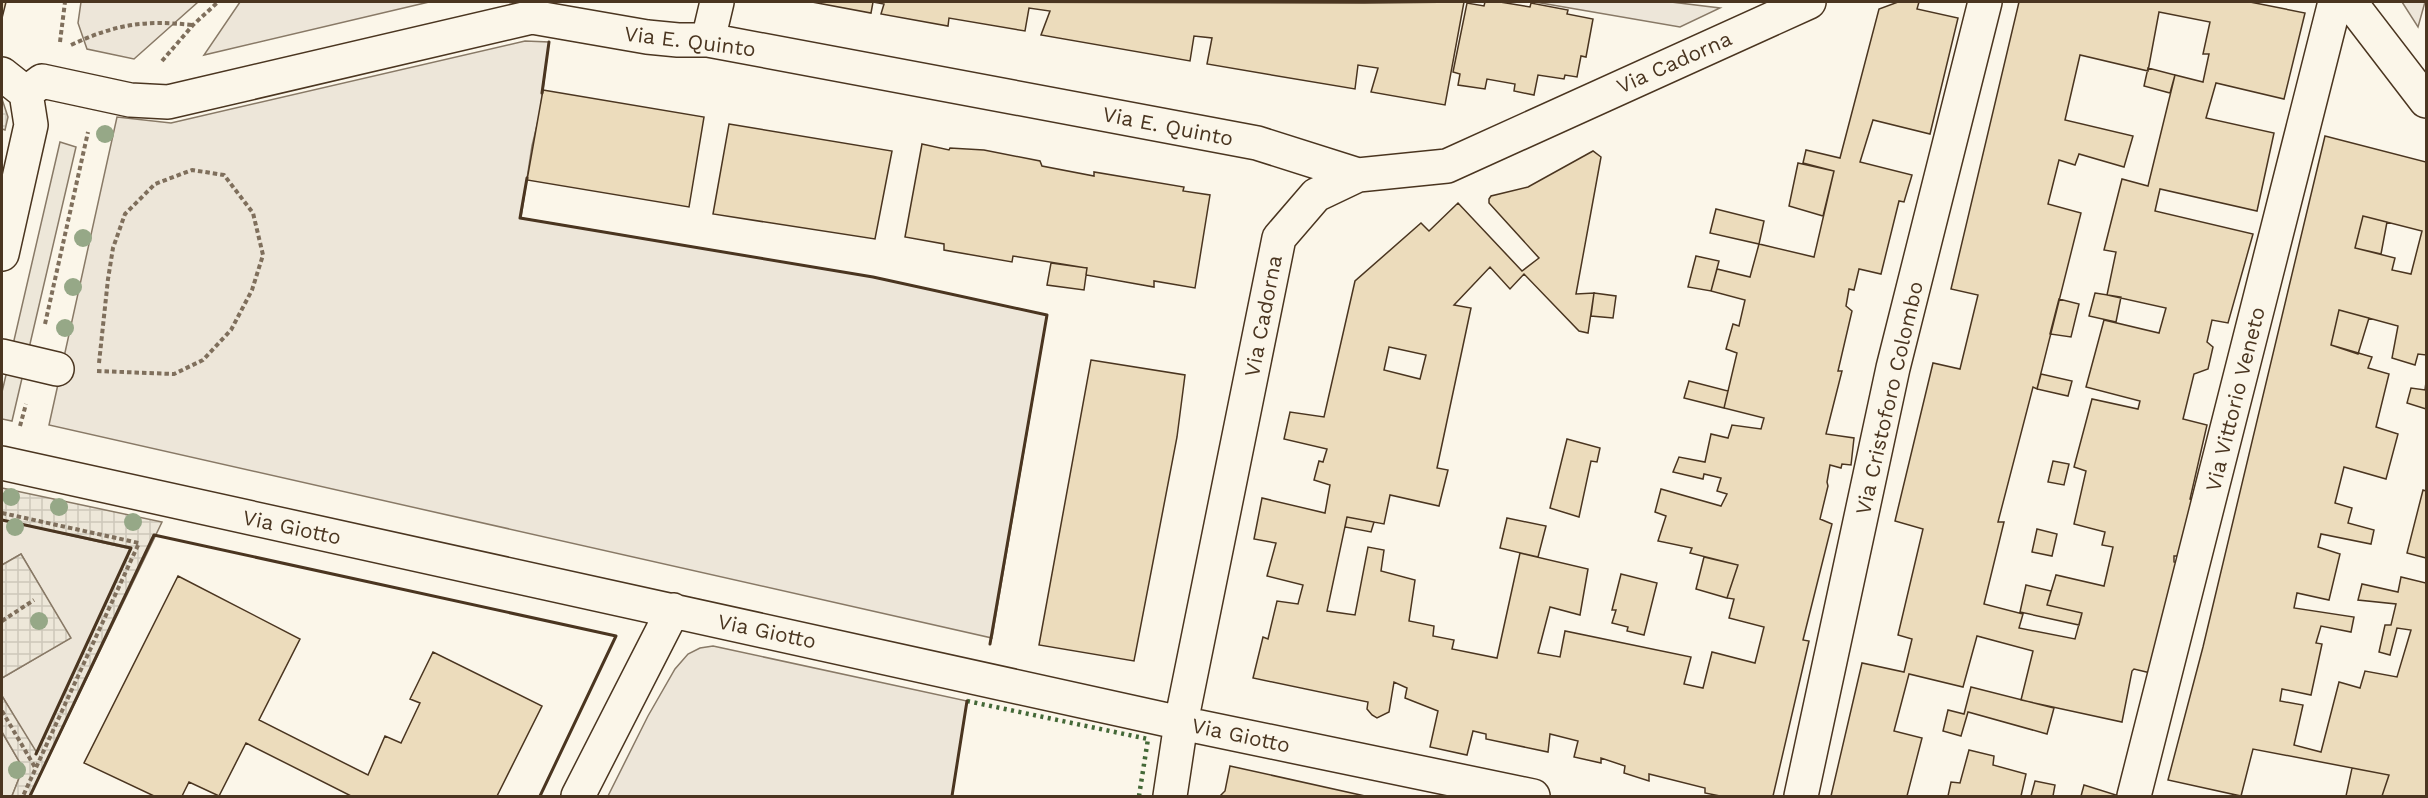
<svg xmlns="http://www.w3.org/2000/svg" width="2428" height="798" font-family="'Work Sans',sans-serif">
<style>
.green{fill:#ede6d9;stroke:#887966;stroke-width:1.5}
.parking{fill:#ede7d9;stroke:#887966;stroke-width:1.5}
.plaza{fill:url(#plaza-grid);stroke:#887966;stroke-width:1.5}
.building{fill:#ecdcbc;stroke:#4a3520;stroke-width:1.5;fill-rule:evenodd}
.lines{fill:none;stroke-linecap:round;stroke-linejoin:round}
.minor-casing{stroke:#4a3520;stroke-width:36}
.path{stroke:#7f6f5c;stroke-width:4;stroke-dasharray:4.5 3;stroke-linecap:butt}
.minor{stroke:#fbf6e9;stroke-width:33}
.hedge{stroke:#436837;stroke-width:4.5;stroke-dasharray:3 4.5;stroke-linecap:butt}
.wall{stroke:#4a3520;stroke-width:3}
.tree{fill:#96a887}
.labels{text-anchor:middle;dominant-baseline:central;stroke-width:4.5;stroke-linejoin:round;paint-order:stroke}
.street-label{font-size:21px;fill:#4a3520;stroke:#fbf6e9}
</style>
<defs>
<pattern id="plaza-grid" width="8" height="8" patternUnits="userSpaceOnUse" patternTransform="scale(1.5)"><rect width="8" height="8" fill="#ede7d9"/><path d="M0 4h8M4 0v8" fill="none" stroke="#cdc7ba"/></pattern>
</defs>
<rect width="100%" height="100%" fill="#fbf6e9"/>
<!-- green -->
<path class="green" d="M81,2H198L134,59L87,49L78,23Z
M240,2H429L204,55Z
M1535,2H1671L1720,8L1680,27Z
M2402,2H2425L2418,27Z
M525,41L549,42L540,113L532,146L521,218L873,277L1047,315L992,638L49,425L117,117L171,123Z
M2,520L131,548L36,754L2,696V678L70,638L21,554L2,565Z
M713,646L967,701L952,796H608L648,716L675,669L688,654L700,648Z"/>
<!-- parking -->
<path class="parking" d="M60,142L76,147L12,421L2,419V392Z
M2,732L23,768L12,796H2Z"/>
<!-- plaza -->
<path class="plaza" d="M2,99L8,117L5,130L2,129Z
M2,488L162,522L30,796H12L23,768L2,732V696L37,753L131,549L2,520Z
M21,554L71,638L2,678V565Z"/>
<!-- building -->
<path class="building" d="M2,2H6L2,18Z
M812,2L1364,3L1464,2L1445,105L1371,92L1378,68L1358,65L1355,89L1207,64L1212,38L1194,36L1190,61L1041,35L1050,11L1029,8L1025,31L949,18L948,26L881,14L884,4L873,2L871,13Z
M1485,2H1500L1530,7L1531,3L1568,10L1567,14L1593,19L1586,57L1581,56L1577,77L1565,75L1564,79L1538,75L1534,95L1514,91L1515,84L1487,79L1485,89L1458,85L1460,74L1453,72L1467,3L1484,6Z
M1898,2H1919L1917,9L1958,18L1930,134L1873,120L1860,162L1912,175L1904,202L1899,201L1881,274L1859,269L1854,290L1849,289L1846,306L1852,311L1838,371H1842L1826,434L1854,438L1851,465L1842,464L1841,468L1830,465L1827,482L1828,486L1820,519L1832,524L1803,640L1809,641L1773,796H1720L1705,793V788L1649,774V781L1624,773L1625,766L1601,758V763L1574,757L1578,741L1550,734L1548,752L1486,739V734L1473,731L1467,755L1430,747L1438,711L1405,698L1407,688L1394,682L1389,712L1377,718L1372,715L1367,709L1368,702L1253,678L1263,637L1268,639L1277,601L1298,604L1303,585L1267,576L1276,543L1254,539L1262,498L1325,513L1330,485L1314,480L1319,461L1323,462L1327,449L1284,439L1290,412L1324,417L1355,281L1421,223L1429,231L1458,203L1522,271L1539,258L1489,203V199L1491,196L1528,187L1593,151L1601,157L1576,294L1594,293L1588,333L1579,331L1524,274L1510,289L1490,267L1454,305L1471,308L1437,468L1448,470L1439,506L1390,495L1384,524L1347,517L1327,611L1355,615L1368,547L1384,550L1381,571L1415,580L1409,621L1434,626L1433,636L1454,640L1452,649L1497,658L1520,553L1588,569L1580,615L1550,607L1538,653L1560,657L1565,631L1691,657L1684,684L1703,688L1712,652L1755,663L1764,627L1729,618L1734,599L1727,598L1738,565L1690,553L1692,548L1658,541L1666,516L1655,512L1661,489L1721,506L1727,494L1717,491L1721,478L1704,474L1703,479L1673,472L1679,457L1705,462L1711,434L1728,438L1732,425L1761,429L1764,418L1724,408L1737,353L1726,349L1733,324L1739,326L1745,300L1711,291L1717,269L1750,277L1759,244L1814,257L1834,171L1803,163L1806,150L1840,158L1879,9ZM1389,347L1426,355L1420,379L1384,370Z
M2019,2H2250L2305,13L2284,99L2216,83L2206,118L2274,133L2257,211L2160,189L2155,211L2253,234L2228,323L2212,320L2207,342L2213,347L2208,369L2194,374L2183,419L2207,425L2190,499L2195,501L2183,556H2174V562L2179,563L2155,674L2134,669L2132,671L2122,722L2021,700L2033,651L1977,636L1963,687L1909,674L1894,731L1922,738L1907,796H1831L1862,663L1904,672L1912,639L1898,635L1923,529L1895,521L1933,363L1960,369L1978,295L1951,289ZM2159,12L2210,22L2203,54H2209L2203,82L2175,75L2148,186L2122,179L2104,250L2116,252L2107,295L2166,308L2159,333L2104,320L2086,387L2140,401L2138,409L2092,399L2074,467L2086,471L2074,524L2105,532L2102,545L2113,547L2104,586L2056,575L2047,605L2082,613L2075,639L2019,628L2023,614L1984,604L2004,522H1998L2033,387L2037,389L2081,213L2048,204L2059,160L2075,165L2079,154L2124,167L2133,136L2065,120L2080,55L2148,71Z
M2148,68L2175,75L2170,93L2144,86Z
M543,90L704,117L689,207L527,180Z
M729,124L892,151L875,239L713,214Z
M2325,136L2426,162V355L2418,354L2415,365L2392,358L2398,326L2339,310L2331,345L2372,357L2368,368L2389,374L2376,427L2398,434L2386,479L2344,467L2335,503L2352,508L2348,523L2374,530L2371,544L2321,534L2318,547L2340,554L2329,600L2297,593L2294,608L2354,617L2351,632L2321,626L2316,643L2322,644L2311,695L2282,689L2280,701L2303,705L2294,745L2321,752L2339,682L2360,688L2365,671L2397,677L2411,630L2397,628L2390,655L2379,652L2385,625H2391L2396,604L2358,600L2362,584L2398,592L2401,577L2426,583V796H2382L2389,775L2253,749L2241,796L2168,780L2203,647ZM2363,216L2422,231L2411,274L2392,270L2395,258L2355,248Z
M922,144L949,150L950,148L984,150L1040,161L1042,166L1094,176V172L1184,187L1183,191L1210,195L1195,288L1154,281V287L1086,275L1087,268L1013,256L1012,262L944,250V244L905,237Z
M1798,163L1834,171L1823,216L1789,206Z
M1716,209L1764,221L1759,244L1710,233Z
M2363,216L2387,222L2381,254L2355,248Z
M1696,256L1719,261L1711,291L1688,287Z
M1051,263L1087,268L1084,290L1047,285Z
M1594,293L1616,296L1613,318L1591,316Z
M2095,293L2121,297L2116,322L2089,316Z
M2059,299L2079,304L2071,337L2050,334Z
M2339,310L2369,318L2358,354L2331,345Z
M1091,360L1185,375L1177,437L1134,661L1039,645Z
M2041,374L2072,381L2068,396L2037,389Z
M1689,381L1728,391L1724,408L1684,398Z
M2426,382V409L2407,403L2411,388L2425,390Z
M1567,439L1600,448L1597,462L1591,461L1579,517L1550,508Z
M2053,461L2069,464L2064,485L2048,482Z
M2423,490L2426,491V558L2407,553Z
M1347,517L1374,522L1371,532L1345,527Z
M1507,518L1546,526L1538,557L1500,548Z
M2037,529L2057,534L2052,556L2032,552Z
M1704,557L1738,565L1727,598L1696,589Z
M1621,574L1657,583L1644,635L1627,631L1628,627L1612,623L1616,610H1612Z
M178,576L300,639L259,720L368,775L385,736L401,743L420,703L410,699L433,652L542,706L497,796H351L246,743L219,796L189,782L182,796H154L84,763Z
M2026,585L2051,591L2047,605L2082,613L2079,625L2020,612Z
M1971,687L2054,708L2047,734L1968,712L1961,736L1943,731L1948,710L1964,714Z
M1969,750L1994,756L1993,765L2026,774L2021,796H1948L1951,782L1960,783Z
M1230,766L1365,796H1220L1225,791Z
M2352,768L2389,775L2382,796H2346Z
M2035,781L2055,785L2053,796H2031Z
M2084,785L2116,795V796H2081Z"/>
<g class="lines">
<defs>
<path id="minor" d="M2350,2L2426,101
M708,40L717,2
M2,74L26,93
M26,93L42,81L130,100L168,102L532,17L647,37L678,40H708L1257,143L1358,175
M2,254L31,125L26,93
M2,356L57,369
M2,463L1181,723L1533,796
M578,796L673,610
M1170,796L1181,723L1279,238L1316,195L1358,175L1447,166L1809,2
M1801,796L1893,368L1985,2
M2134,796L2335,2"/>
</defs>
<!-- minor casing -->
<use href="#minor" class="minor-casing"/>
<!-- path -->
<path class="path" d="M60,42L65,2
M71,45C116,24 144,20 193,25
M162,61L193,25L218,2
M45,324L88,132
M97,371L174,374L203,360L231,330L252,290L263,255L253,213L224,175L192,170L155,184L125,214L113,248L108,279L99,363
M20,426L26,404
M2,513L139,543L23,796
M2,621L34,600
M2,711L36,769"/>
<!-- minor -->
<use href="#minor" class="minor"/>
<!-- hedge -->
<path class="hedge" d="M967,701L1148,739L1139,796"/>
<!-- wall -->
<path class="wall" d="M542,93L549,42
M527,178L520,218L873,277L1047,315L990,644
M2,520L131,548L36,754
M30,796L154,535L616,636L540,796
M952,796L967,701"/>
</g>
<!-- trees -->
<g class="tree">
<circle cx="105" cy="134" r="9"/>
<circle cx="83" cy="238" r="9"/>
<circle cx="73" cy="287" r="9"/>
<circle cx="65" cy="328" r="9"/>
<circle cx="11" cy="497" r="9"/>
<circle cx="59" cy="507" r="9"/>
<circle cx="133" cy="522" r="9"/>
<circle cx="15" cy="527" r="9"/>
<circle cx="39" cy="621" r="9"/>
<circle cx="17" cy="770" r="9"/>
</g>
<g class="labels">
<!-- street labels -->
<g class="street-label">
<text transform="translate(690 41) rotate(7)">Via E. Quinto</text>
<text transform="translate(1674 62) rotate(-24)">Via Cadorna</text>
<text transform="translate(1168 126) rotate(11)">Via E. Quinto</text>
<text transform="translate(1263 316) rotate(-79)">Via Cadorna</text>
<text transform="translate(1889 398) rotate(-77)">Via Cristoforo Colombo</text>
<text transform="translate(2235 399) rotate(-76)">Via Vittorio Veneto</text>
<text transform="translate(292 527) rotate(12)">Via Giotto</text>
<text transform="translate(767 631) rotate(12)">Via Giotto</text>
<text transform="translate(1241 735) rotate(12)">Via Giotto</text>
</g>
</g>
<!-- border -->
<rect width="2428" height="798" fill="none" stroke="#4a3520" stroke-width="6"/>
</svg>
